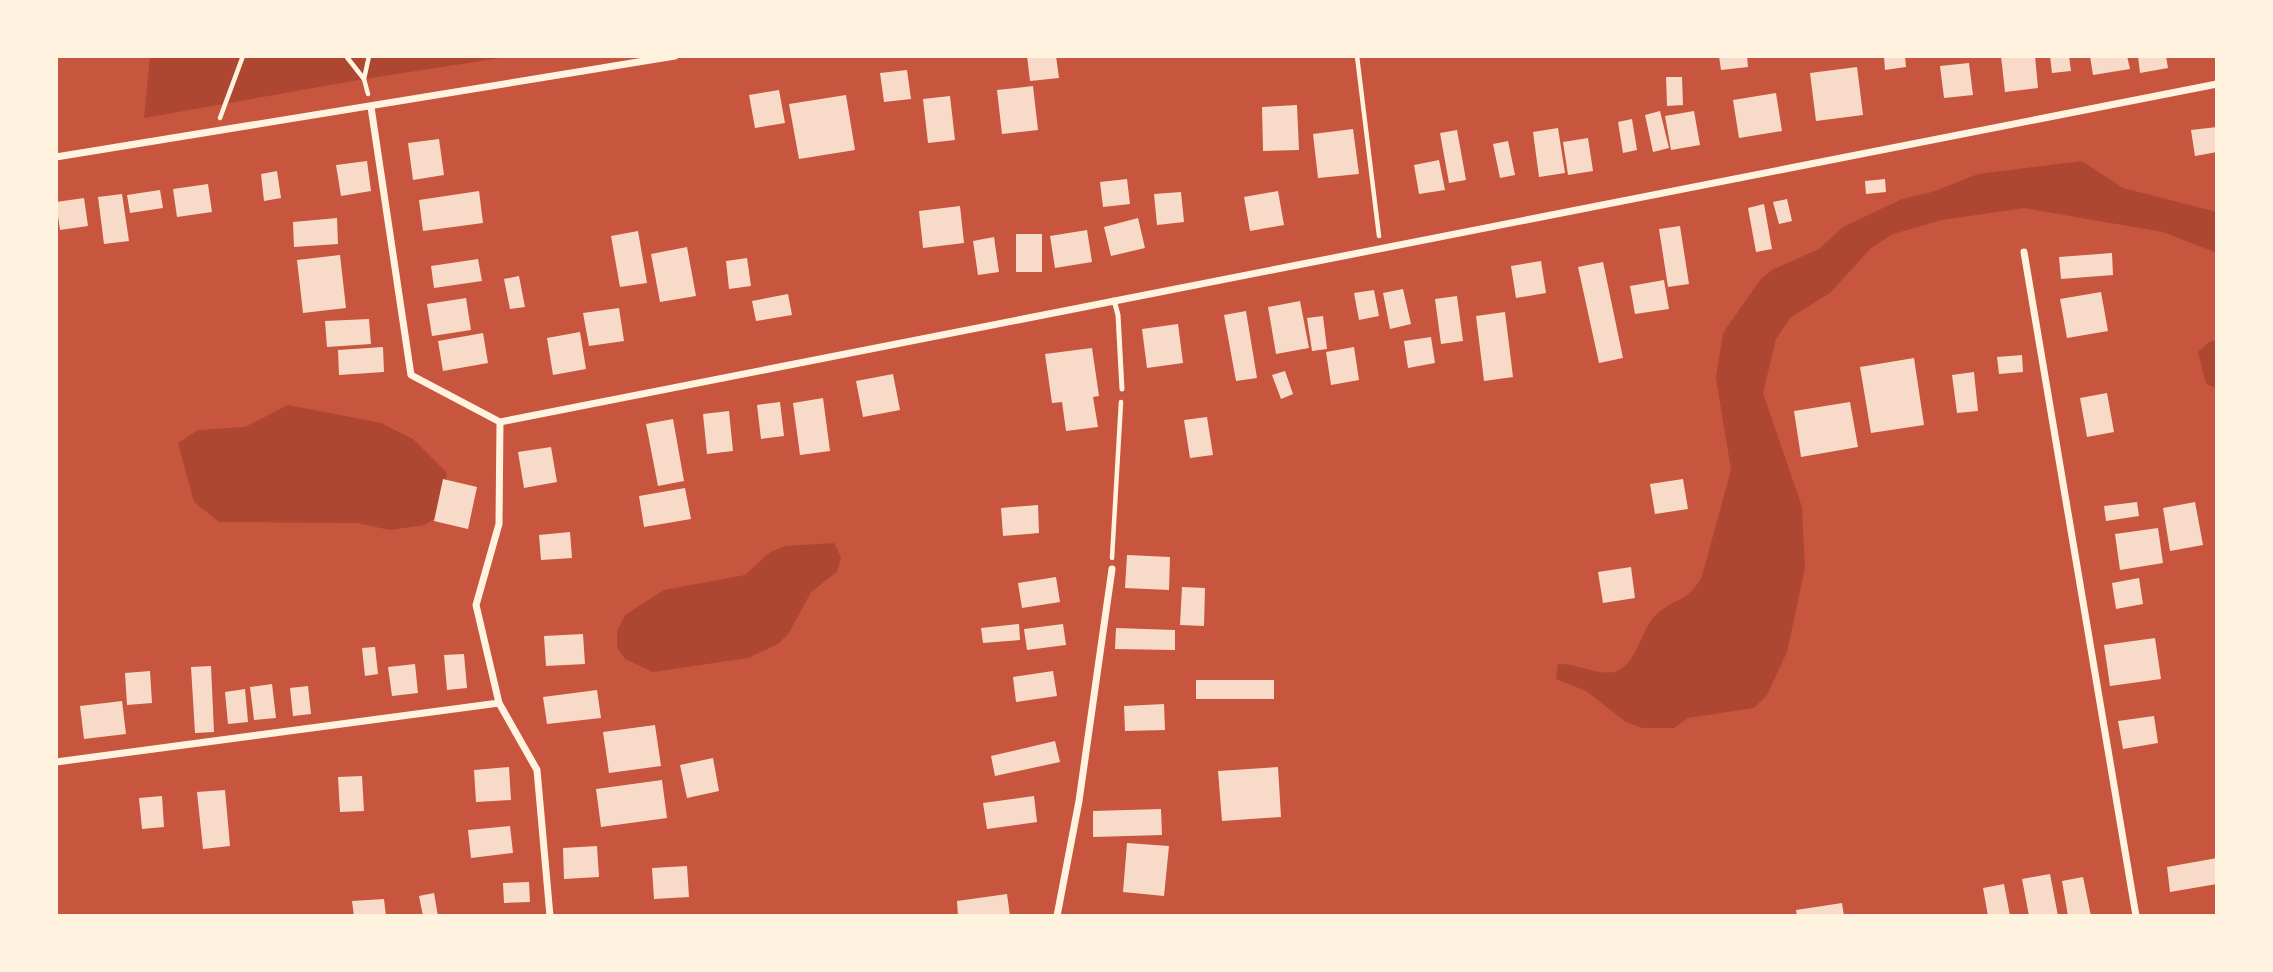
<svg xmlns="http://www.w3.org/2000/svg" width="2273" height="972" font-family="'Source Serif 4',serif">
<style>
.green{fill:#ae4732}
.building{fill:#f7dbc8}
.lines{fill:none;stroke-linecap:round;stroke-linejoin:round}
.path{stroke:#fff3e0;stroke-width:4.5}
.service{stroke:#fff3e0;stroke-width:5}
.minor{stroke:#fff3e0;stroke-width:7}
</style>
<rect width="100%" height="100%" fill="#c8553d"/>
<!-- green -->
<path class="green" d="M150,56H513L364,79L144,118Z
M2082,161L2123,188L2217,212V253L2163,232L2024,208L1942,220L1893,234L1871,248L1830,293L1791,317L1776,339L1763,393L1802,507L1805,568L1787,652L1767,695L1754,708L1688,718L1674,728H1642L1626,722L1586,691L1556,679L1558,664C1576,663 1600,677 1617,671C1636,664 1641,632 1653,618C1669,599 1689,603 1702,576L1731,470L1716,378L1723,333L1760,280L1772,270L1819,249L1843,227L1902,199L1932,192L1978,174Z
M2217,340V388L2206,384L2198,352L2209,342Z
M288,405L381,423L413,439L446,472L448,504L438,517L424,525L390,530L357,523L219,522L194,502L178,443L198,430L245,427Z
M834,543L841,557L837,572L811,592L789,633L778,644L748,658L653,672L625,659L617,647V631L625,615L664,590L745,575L769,553L785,546Z"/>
<!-- building -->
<path class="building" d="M1027,56H1056L1059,78L1030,81Z
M1719,56H1747L1748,67L1721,70Z
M1884,56H1905L1906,67L1885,70Z
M2001,56H2035L2038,88L2005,92Z
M2050,56H2069L2071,71L2052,73Z
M2090,56H2127L2130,69L2093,75Z
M2138,56H2166L2168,68L2140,73Z
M1969,63L1973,95L1944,98L1940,66Z
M1857,67L1863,115L1816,121L1810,73Z
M907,70L911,99L884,102L880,73Z
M1666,77H1682L1683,105L1667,106Z
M1033,86L1038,130L1002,134L997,90Z
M779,90L785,123L755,128L749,95Z
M1776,93L1782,131L1739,138L1733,100Z
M846,95L855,150L799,159L789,104Z
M950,96L955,140L928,143L923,99Z
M1297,105L1299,150L1263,151L1262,107Z
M1660,111L1669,148L1653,152L1645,115Z
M1694,111L1700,145L1671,150L1665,116Z
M1632,119L1637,150L1623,153L1618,122Z
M2217,127V152L2195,156L2191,130Z
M1558,128L1565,173L1539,177L1533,132Z
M1353,129L1359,174L1318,178L1313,134Z
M1457,130L1466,180L1449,183L1440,133Z
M1588,138L1593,171L1568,175L1563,142Z
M439,139L444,175L413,180L408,143Z
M1508,141L1515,175L1500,178L1493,144Z
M1439,160L1445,190L1419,194L1414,165Z
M367,161L371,191L341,196L336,165Z
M277,171L281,198L264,201L261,174Z
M1127,179L1130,204L1103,207L1100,182Z
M1885,179L1886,192L1866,194L1865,181Z
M208,184L212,212L177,217L173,189Z
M160,190L163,208L130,213L127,195Z
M479,191L483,223L423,231L419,200Z
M1278,191L1284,225L1250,231L1244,197Z
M1181,192L1184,222L1157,225L1154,194Z
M122,194L129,241L104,244L98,197Z
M84,198L88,226L60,230L56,202Z
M1787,199L1792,221L1779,224L1773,202Z
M1764,204L1772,249L1756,252L1748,208Z
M960,206L964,243L923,248L919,211Z
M337,218L338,244L294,247L293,222Z
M1138,218L1145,248L1111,256L1104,227Z
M1680,226L1689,284L1668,287L1659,229Z
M1087,230L1092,262L1055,268L1050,236Z
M638,231L647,283L620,287L611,236Z
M1016,234H1042V272H1016Z
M994,237L999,272L978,275L973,241Z
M687,247L696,296L660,302L651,254Z
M2112,253L2113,275L2061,279L2059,257Z
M340,255L346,308L303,313L297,260Z
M747,258L751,286L729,289L726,261Z
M478,259L482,281L434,288L431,266Z
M1541,261L1546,293L1516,298L1511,266Z
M1603,262L1623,358L1599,363L1578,267Z
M519,276L525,307L510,309L504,279Z
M1664,280L1669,309L1635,314L1630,286Z
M1403,289L1411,324L1390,329L1383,293Z
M1374,290L1379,316L1359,320L1354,293Z
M2101,292L2108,331L2067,338L2060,299Z
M788,294L792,315L756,321L752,301Z
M1457,296L1463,341L1441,344L1435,299Z
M466,298L471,330L432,336L427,304Z
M1300,301L1309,348L1276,354L1268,307Z
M619,308L624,341L589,346L583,313Z
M1246,311L1257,378L1236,381L1224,315Z
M1505,312L1513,377L1484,381L1476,316Z
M1323,316L1327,349L1312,351L1307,318Z
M369,319L371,344L327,347L325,321Z
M1178,324L1183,363L1147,368L1142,329Z
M580,332L586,369L553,375L547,338Z
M483,333L488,363L443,371L438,341Z
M1431,337L1435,363L1408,368L1404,341Z
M383,347L384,372L339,375L338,350Z
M1354,347L1359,380L1331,385L1326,352Z
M1092,348L1099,396L1093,397L1098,427L1066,431L1062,402L1052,403L1045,354Z
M2022,355L2023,372L1999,374L1997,357Z
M1914,358L1924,425L1871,433L1860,367Z
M1285,371L1293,394L1281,399L1272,375Z
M1974,372L1978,411L1957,413L1952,375Z
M893,374L900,410L863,417L856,381Z
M2107,393L2114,432L2087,437L2080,398Z
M823,398L830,451L800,455L793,403Z
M780,402L784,436L761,439L757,405Z
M1850,402L1858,447L1801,457L1794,411Z
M729,411L733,451L707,454L703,414Z
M1207,417L1213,455L1190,458L1184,420Z
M673,419L684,481L658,486L646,424Z
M551,447L557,482L524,488L518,452Z
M443,479L477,487L468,529L434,521Z
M1683,479L1688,509L1655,514L1650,484Z
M685,488L691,519L644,527L639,496Z
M2137,502L2139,516L2106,521L2104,506Z
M2195,502L2203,545L2170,551L2163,508Z
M1038,505L1039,533L1003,536L1001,508Z
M2158,528L2163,563L2120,570L2115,534Z
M570,532L572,558L541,560L539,535Z
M1127,555L1170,557L1169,590L1125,588Z
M1631,567L1635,598L1603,603L1598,572Z
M1056,577L1060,602L1022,608L1018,583Z
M2139,578L2143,604L2116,609L2112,583Z
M1182,587L1205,588L1204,626L1180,625Z
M1019,624L1020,640L983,643L981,628Z
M1063,624L1066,645L1027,650L1024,629Z
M1116,628L1175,630V650L1115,649Z
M583,634L585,664L546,666L544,636Z
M2155,638L2161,679L2110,686L2104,645Z
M375,647L378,674L365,676L362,648Z
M464,654L467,688L447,690L444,655Z
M415,664L418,693L392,696L388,667Z
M211,666L214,732L195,733L191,667Z
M150,671L152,703L127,705L125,673Z
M1053,671L1057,696L1016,702L1013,677Z
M1196,680H1274V699H1196Z
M272,684L276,718L254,720L250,687Z
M308,686L311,714L293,716L290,688Z
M245,689L248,722L228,724L225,692Z
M597,690L601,718L547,724L543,697Z
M122,701L126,734L84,739L80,706Z
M1164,704L1165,730L1125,731L1124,706Z
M2154,716L2158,743L2123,749L2118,721Z
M655,725L661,766L609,773L603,732Z
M1055,741L1060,762L995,776L991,756Z
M713,758L719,791L687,798L680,765Z
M509,767L511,800L476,802L474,770Z
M1278,767L1281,817L1222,821L1218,771Z
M362,776L364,811L340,812L338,777Z
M662,780L667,818L601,827L596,789Z
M225,790L230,846L203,849L197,792Z
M162,796L164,827L142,829L139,798Z
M1034,796L1037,822L987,829L983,803Z
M1161,809L1162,835L1093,837V811Z
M510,826L513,853L471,858L468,830Z
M1127,843L1169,846L1164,896L1123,892Z
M597,846L599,877L564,879L563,848Z
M2217,858V884L2170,892L2167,867Z
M687,866L689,897L654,899L652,868Z
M2050,874L2058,916H2029L2022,879Z
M2083,877L2091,916H2068L2062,881Z
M529,882L530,902L504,903L503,883Z
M2004,884L2010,916H1988L1983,888Z
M434,893L438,916H423L419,896Z
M1007,894L1010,916H958L957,901Z
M384,899L386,916H354L352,901Z
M1842,903L1844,916H1797L1796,910Z"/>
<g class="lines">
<!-- path -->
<path class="path" d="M346,56L364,79L368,94
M1357,56L1379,236
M364,79L369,56
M220,118L243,56
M1112,558L1121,402"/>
<!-- service -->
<path class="service" d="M1114,300L1118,315L1122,389"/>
<!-- minor -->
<path class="minor" d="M371,107L411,375L500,422L499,524L476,605L499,703L537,770L550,916
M56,157L675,56
M2024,252L2136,916
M500,422L2217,84
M56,762L499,703
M1057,916L1079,801L1112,569"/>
</g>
<!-- border -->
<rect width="2273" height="972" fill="none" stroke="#fff3e0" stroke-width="116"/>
</svg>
